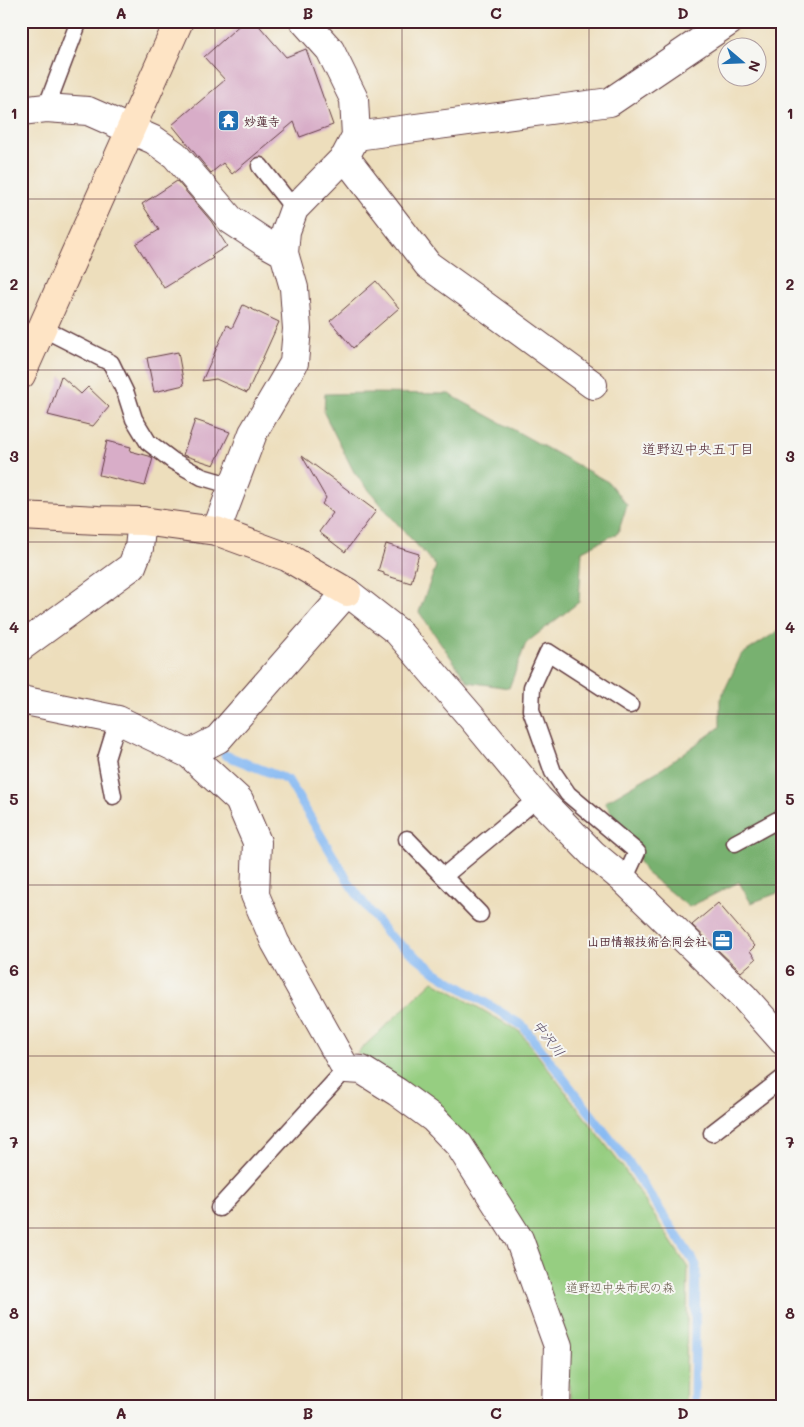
<svg xmlns="http://www.w3.org/2000/svg" width="804" height="1427" font-family="Mali,'Klee One',sans-serif">
<style>
.green{fill:#96ce81;stroke:#707656}
.forest{fill:#78b16f;stroke:#61684d}
.lines{fill:none;stroke-linecap:round;stroke-linejoin:round}
.stream{stroke:#86b9f3;stroke-width:9}
.building{fill:#d8adc8}
.lane-casing{stroke:#623c41;stroke-width:19}
.street-casing{stroke:#623c41;stroke-width:30}
.secondary-casing{stroke:#623c41;stroke-width:30}
.lane{stroke:#fff;stroke-width:16}
.street{stroke:#fff;stroke-width:28}
.secondary{stroke:#fee4c5;stroke-width:28}
.grid{fill:none;stroke:#4a1f2b;stroke-width:1;stroke-opacity:0.55}
.labels{text-anchor:middle;dominant-baseline:central;stroke-width:4;stroke-linejoin:round;paint-order:stroke}
.poi-label{font-size:12px;font-weight:bold;fill:#4a1f2b;stroke:#f6f6f2;text-anchor:start}
.park-label{font-size:12px;fill:#615445;stroke:#f6f6f2}
.neighbourhood-label{font-size:14px;fill:#4a1f2b;stroke:#f6f6f2}
.water-label{font-size:14px;font-style:italic;fill:#5c4d67;stroke:#f6f6f2}
.neatline{fill:none;stroke:#4a1f2b;stroke-width:2}
.grid-label{font-size:16px;text-anchor:middle;font-weight:bold;fill:#4a1f2b}
</style>
<rect width="100%" height="100%" fill="#f6f6f2"/>
<filter id="ink" filterUnits="userSpaceOnUse"><feTurbulence type="fractalNoise" baseFrequency=".02" numOctaves="2"/><feDisplacementMap in="SourceGraphic" scale="10" xChannelSelector="R" yChannelSelector="G"/><feConvolveMatrix kernelMatrix="1 2 1 2 8 2 1 2 1" color-interpolation-filters="sRGB"/></filter>
<filter id="wash" filterUnits="userSpaceOnUse"><feTurbulence type="fractalNoise" baseFrequency=".0096" numOctaves="4" result="noise"/><feDisplacementMap in="SourceGraphic" scale="20" xChannelSelector="R" yChannelSelector="G"/><feGaussianBlur stdDeviation="1.12" result="paint"/><feColorMatrix in="noise" values="0 0 0 0 0 0 0 0 0 0 0 0 0 0 0 0 0 1.4 0 .05"/><feComposite in="paint" operator="in"/></filter>
<g filter="url(#wash)">
<rect width="100%" height="100%" fill="#eddebc"/>
<!-- green -->
<path class="green" d="M433,981L520,1032L624,1169L688,1268L685,1406H571L562,1323L440,1116L357,1053Z"/>
<!-- forest -->
<path class="forest" d="M370,393L449,394L608,482L627,505L618,533L582,551L579,602L526,643L509,688L468,682L419,612L436,566L393,519L354,472L324,413L325,394Z
M783,624V891L751,903L739,882L689,907L645,872L605,802L663,768L720,727V700L741,655L775,633Z"/>
<g class="lines">
<!-- stream -->
<path class="stream" d="M225,755L288,780L351,886L387,934L437,973L523,1026L631,1166L696,1265L694,1406"/>
</g>
<g id="blocks">
<!-- building -->
<path class="building" d="M244,21H255L286,57L306,49L333,125L300,137L294,122L232,174L223,163L211,173L172,125L225,80L204,57Z
M177,181L211,221L227,246L211,256L213,258L164,288L136,244L159,230L142,204Z
M376,281L399,308L353,348L330,321Z
M243,305L279,322L247,393L216,379L202,381L227,325L232,328Z
M178,352L184,385L154,392L147,358Z
M61,376L81,394L88,387L109,407L93,426L48,415Z
M195,420L230,432L214,465L183,455Z
M107,441L131,447L130,451L149,456L153,458L145,486L99,475Z
M302,456L376,511L345,552L319,532L333,513L322,504L326,498Z
M386,544L419,554L411,583L384,575V573L378,571Z
M718,903L755,946L750,951L756,959L741,972L692,925Z"/>
</g>
</g>
<g filter="url(#ink)">
<use href="#blocks" fill-opacity="0" stroke="#623c41" stroke-width="1"/>
<g class="lines">
<defs>
<path id="lane" d="M46,108L79,21
M260,166L294,209
M42,328L111,363L126,394L134,419L148,442L173,461L202,477L233,486
M113,796L106,759L118,720
M407,839L480,914
M735,843L783,817
M444,876L538,798
M624,880L637,852L568,794L553,772L531,710L532,687L548,652L630,705
M712,1133L783,1078
M219,1208L346,1069"/>
<path id="street" d="M21,111L46,108L88,111L154,140L175,155L231,220L264,242L284,253
M356,136L610,102L730,21
M345,157L428,265L481,303L593,385
M216,531L253,433L294,363L297,329L294,288L284,253L286,231L294,209L345,157L356,136L354,99L330,50L304,21
M21,647L132,566L139,548L142,521
M21,700L118,720L189,754L239,800L257,842L255,895L275,942L346,1069L362,1070L397,1092L434,1119L459,1145L519,1239L558,1346L556,1406
M189,754L218,739L347,592L398,632L472,718L538,798L593,854L624,880L744,997L783,1041"/>
<path id="secondary" d="M21,375L179,21
M21,516L98,520L142,521L216,531L287,557L347,592"/>
</defs>
<!-- lane casing -->
<use href="#lane" class="lane-casing"/>
<!-- street casing -->
<use href="#street" class="street-casing"/>
<!-- secondary casing -->
<use href="#secondary" class="secondary-casing"/>
<!-- lane -->
<use href="#lane" class="lane"/>
<!-- street -->
<use href="#street" class="street"/>
<!-- secondary -->
<use href="#secondary" class="secondary"/>
</g>
</g>
<!-- grid -->
<path class="grid" d="M215,21V1406M402,21V1406M589,21V1406M21,199H783M21,370H783M21,542H783M21,714H783M21,885H783M21,1056H783M21,1228H783"/>
<!-- icons -->
<defs>
<symbol id="temple-square" viewBox="-11 -11 22 22"><rect x="-9" y="-9" width="18" height="18" rx="4" fill="#1f6fb2" stroke="#f6f6f2"/><path d="M0-6L5-2H3V0L6.5 2.5H4V6H1.5V3h-3V6H-4V2.5H-6.5L-3 0V-2H-5Z" fill="#fff"/></symbol>
<symbol id="office-square" viewBox="-11 -11 22 22"><rect x="-9" y="-9" width="18" height="18" rx="4" fill="#1f6fb2" stroke="#f6f6f2"/><path d="M-6-3h4V-5.5h4V-3h4V5H-6ZM-1-4.5V-3h2v-1.5ZM-6 0V1H6V0Z" fill="#fff"/></symbol>
</defs>
<g fill-rule="evenodd">
<use href="#temple-square" x="216" y="108" width="25" height="25"/>
<use href="#office-square" x="710" y="928" width="25" height="25"/>
</g>
<g class="labels">
<!-- poi labels -->
<g class="poi-label">
<text x="244" y="121">妙蓮寺</text>
<text x="707" y="941" text-anchor="end">山田情報技術合同会社</text>
</g>
<!-- park labels -->
<g class="park-label">
<text x="620" y="1287">道野辺中央市民の森</text>
</g>
<!-- neighbourhood labels -->
<g class="neighbourhood-label">
<text x="698" y="448">道野辺中央五丁目</text>
</g>
<!-- water labels -->
<g class="water-label">
<text transform="translate(549 1038) rotate(52)">中沢川</text>
</g>
</g>
<!-- margin -->
<rect width="804" height="1427" fill="none" stroke="#f6f6f2" stroke-width="55"/>
<!-- north arrow -->
<g transform="translate(742 62) rotate(109)"><circle r="24" fill="#f6f6f2" stroke="#b1a0a2"/>
<path d="M0-4L9 19L0 12L-9 19Z" fill="#1f6fb2"/>
<text y="-8" font-size="14" font-weight="bold" text-anchor="middle" fill="#4a1f2b">N</text>
</g>
<rect x="28" y="28" width="748" height="1372" class="neatline"/>
<g class="grid-label">
<text x="121" y="19">A</text>
<text x="308" y="19">B</text>
<text x="496" y="19">C</text>
<text x="683" y="19">D</text>
<text x="14" y="119">1</text>
<text x="790" y="119">1</text>
<text x="14" y="290">2</text>
<text x="790" y="290">2</text>
<text x="14" y="462">3</text>
<text x="790" y="462">3</text>
<text x="14" y="633">4</text>
<text x="790" y="633">4</text>
<text x="14" y="805">5</text>
<text x="790" y="805">5</text>
<text x="14" y="976">6</text>
<text x="790" y="976">6</text>
<text x="14" y="1148">7</text>
<text x="790" y="1148">7</text>
<text x="14" y="1319">8</text>
<text x="790" y="1319">8</text>
<text x="121" y="1419">A</text>
<text x="308" y="1419">B</text>
<text x="496" y="1419">C</text>
<text x="683" y="1419">D</text>
</g>
</svg>
